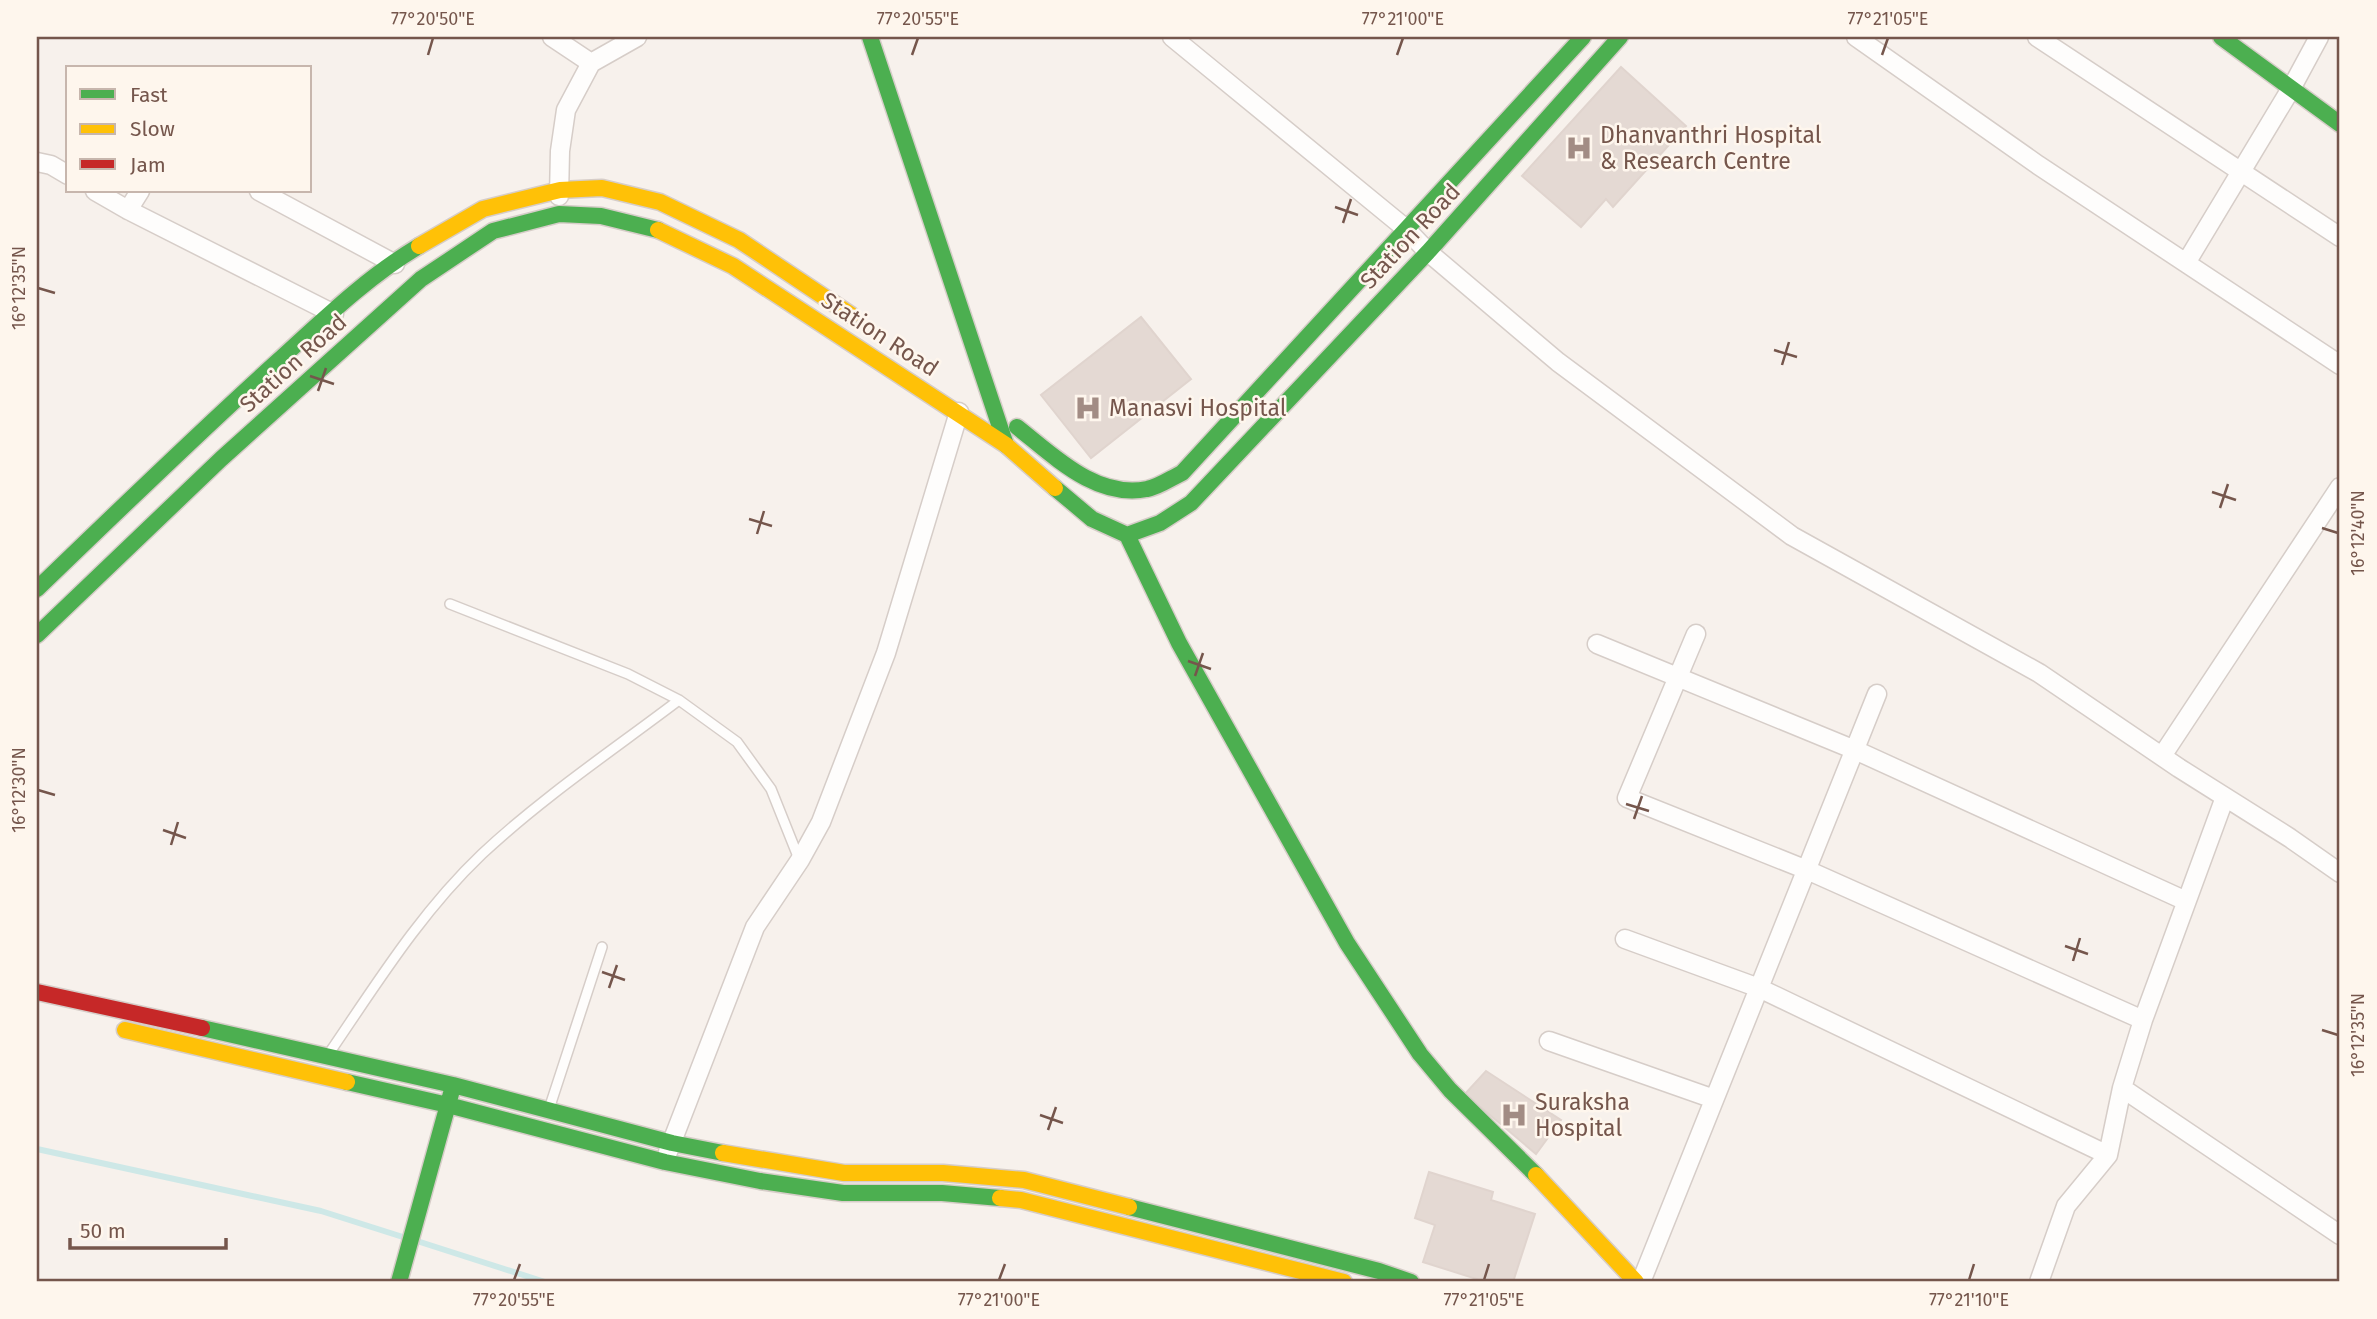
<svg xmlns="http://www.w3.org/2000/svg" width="2377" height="1319" font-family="'Fira Sans',sans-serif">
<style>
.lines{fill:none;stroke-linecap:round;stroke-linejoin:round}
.stream{stroke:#cee8e7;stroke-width:6}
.building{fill:#e4d9d3;stroke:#e0d4ce;stroke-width:2}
.lane-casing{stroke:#d6cdc8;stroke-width:12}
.street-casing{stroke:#d6cdc8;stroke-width:21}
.fast-casing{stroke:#d6cdc8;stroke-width:19}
.slow-casing{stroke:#d6cdc8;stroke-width:19}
.jam-casing{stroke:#d6cdc8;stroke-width:19}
.lane{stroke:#fefdfc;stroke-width:9}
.street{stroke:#fefdfc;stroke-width:18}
.fast{stroke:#4caf50;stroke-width:16}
.slow{stroke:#ffc107;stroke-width:16}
.jam{stroke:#c62828;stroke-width:16}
.ticks{fill:none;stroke:#75564c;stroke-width:2.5}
.labels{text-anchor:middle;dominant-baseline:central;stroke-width:5;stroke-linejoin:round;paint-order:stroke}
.poi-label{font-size:23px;fill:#75564c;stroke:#fef6ed;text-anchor:start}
.street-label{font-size:23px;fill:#75564c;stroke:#fef6ed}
.neatline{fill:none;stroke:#75564c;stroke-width:2.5}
.ticks-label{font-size:18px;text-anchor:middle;fill:#75564c}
</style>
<rect width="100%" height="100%" fill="#f7f1ec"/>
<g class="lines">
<!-- stream -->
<path class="stream" d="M37,1149L321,1211L406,1238
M417,1241L545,1282"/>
</g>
<!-- building -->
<path class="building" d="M1621,67L1686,126L1613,207L1606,199L1581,227L1522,176Z
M1141,317L1191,379L1091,458L1041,395Z
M1486,1071L1561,1120L1536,1154L1465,1094Z
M1429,1172L1493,1192L1491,1200L1535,1214L1513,1282H1486L1423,1262L1435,1225L1415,1218Z"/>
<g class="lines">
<defs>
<path id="lane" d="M450,604L628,674L679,700L737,742L771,789L799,859
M330,1052C377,983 421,912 482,854C543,797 613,750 679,700
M549,1109L602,947"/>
<path id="street" d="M552,37L591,63
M1172,37L1405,228L1428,252L1558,362L1792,536L2039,673L2179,768L2290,838L2340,873
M1856,37L2038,165L2340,365
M2037,37L2340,237
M37,162L51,165L68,175
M95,191L128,210L334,314
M259,191L395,264
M559,196L560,151L566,110L591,63L637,37
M128,210L140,191
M2186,263L2292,87L2319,37
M1696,634L1627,798L1807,870L2143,1020
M1597,644L1855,750L2186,901
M2162,756L2340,487
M1625,939L1759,988L2108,1155
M1549,1041L1714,1099
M2122,1088L2340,1235
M668,1152L755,927L800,860L821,822L886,653L959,412
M1641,1282L1877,694
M2039,1282L2066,1206L2108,1155L2122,1088L2143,1020L2225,797"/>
<path id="fast" d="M870,37L1006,445
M2221,37L2340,124
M1017,427C1054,456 1096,499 1147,489C1159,487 1171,478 1182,473L1583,37
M1055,488L1092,519L1127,535L1160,523L1191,503L1428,252L1620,37
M1127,535L1179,643L1347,943L1420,1054L1450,1090L1536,1175
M37,589C117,512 196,435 278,361C323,320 367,277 419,246
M37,635L221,459L421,279L493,231L559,214L601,216L658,230
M202,1028L453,1085L672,1143L723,1153
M347,1082L448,1105L665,1162L760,1181L843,1193H942L1000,1198
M1129,1207L1379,1271L1411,1282
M399,1282L452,1090"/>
<path id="slow" d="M658,230L733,266L1006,445L1055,488
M419,246L483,209L560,190L602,188L660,202L739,240L851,315
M125,1030L347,1082
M723,1153L844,1173H943L1024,1180L1129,1207
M1536,1175L1636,1282
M1000,1198L1021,1200L1344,1282"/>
<path id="jam" d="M37,992L202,1028"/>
</defs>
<!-- lane casing -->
<use href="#lane" class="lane-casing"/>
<!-- street casing -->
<use href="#street" class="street-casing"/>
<!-- fast casing -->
<use href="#fast" class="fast-casing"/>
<!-- slow casing -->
<use href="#slow" class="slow-casing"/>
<!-- jam casing -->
<use href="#jam" class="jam-casing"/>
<!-- lane -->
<use href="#lane" class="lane"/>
<!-- street -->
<use href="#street" class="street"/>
<!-- fast -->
<use href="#fast" class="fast"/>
<!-- slow -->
<use href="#slow" class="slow"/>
<!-- jam -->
<use href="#jam" class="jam"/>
</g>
<!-- ticks -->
<path class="ticks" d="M428,55L433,38M912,55L918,38M1397,55L1403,38M1882,55L1888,38M1335,207L1358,215M1343,223L1351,199M38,288L55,293M1774,350L1797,357M1782,365L1789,342M310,376L334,384M318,391L326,368M2212,492L2236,500M2220,508L2228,484M749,519L772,526M2322,528L2338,533M757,534L764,511M1188,661L1211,669M1195,676L1203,653M38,790L55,795M1626,804L1649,811M1634,819L1642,796M163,830L186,838M171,845L178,822M2065,946L2088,954M2073,961L2080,938M602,972L625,980M609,988L617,965M2322,1030L2338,1035M1040,1115L1063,1123M1048,1130L1056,1107M514,1280L520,1264M999,1280L1005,1264M1484,1280L1489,1264M1969,1280L1974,1264"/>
<!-- icons -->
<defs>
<symbol id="hospital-bare" viewBox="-9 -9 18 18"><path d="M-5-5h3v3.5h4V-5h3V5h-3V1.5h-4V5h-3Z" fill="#a28c84" stroke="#fef6ed" stroke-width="2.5" paint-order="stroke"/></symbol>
</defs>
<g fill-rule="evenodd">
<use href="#hospital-bare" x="1560" y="129" width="38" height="38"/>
<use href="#hospital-bare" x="1069" y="389" width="38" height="38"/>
<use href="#hospital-bare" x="1495" y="1096" width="38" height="38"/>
</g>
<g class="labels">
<!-- poi labels -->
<g class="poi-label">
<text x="1600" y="135">Dhanvanthri Hospital<tspan x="1600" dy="26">&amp; Research Centre</tspan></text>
<text x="1109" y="408">Manasvi Hospital</text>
<text x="1535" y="1102">Suraksha<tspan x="1535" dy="26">Hospital</tspan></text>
</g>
<!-- street labels -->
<g class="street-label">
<text transform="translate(1410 236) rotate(-47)">Station Road</text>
<text transform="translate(880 334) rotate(33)">Station Road</text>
<text transform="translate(293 363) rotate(-42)">Station Road</text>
</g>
</g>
<!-- border -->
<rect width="2377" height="1319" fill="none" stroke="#fef6ed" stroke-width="77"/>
<!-- legend -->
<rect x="66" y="66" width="245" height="126" fill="#fef6ed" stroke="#c7b6ad" stroke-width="2"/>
<rect x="80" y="89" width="35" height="10" fill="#4caf50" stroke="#c7b6ad" stroke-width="2"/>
<text x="130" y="102" font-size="21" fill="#75564c">Fast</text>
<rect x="80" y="124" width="35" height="10" fill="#ffc107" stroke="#c7b6ad" stroke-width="2"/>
<text x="130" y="136" font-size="21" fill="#75564c">Slow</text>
<rect x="80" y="159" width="35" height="10" fill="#c62828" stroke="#c7b6ad" stroke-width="2"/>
<text x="130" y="172" font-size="21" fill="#75564c">Jam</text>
<!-- scale -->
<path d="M70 1238v10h156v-10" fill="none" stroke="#75564c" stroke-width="3.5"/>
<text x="80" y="1238" font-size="21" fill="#75564c" stroke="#fef6ed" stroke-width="5" paint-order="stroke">50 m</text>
<rect x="38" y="38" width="2300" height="1242" class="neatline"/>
<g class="ticks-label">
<text x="433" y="25">77°20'50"E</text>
<text x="918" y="25">77°20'55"E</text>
<text x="1403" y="25">77°21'00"E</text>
<text x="1888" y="25">77°21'05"E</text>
<text transform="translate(19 288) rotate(-90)" y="6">16°12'35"N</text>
<text transform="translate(2358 533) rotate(-90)" y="6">16°12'40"N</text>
<text transform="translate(19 790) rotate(-90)" y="6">16°12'30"N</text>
<text transform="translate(2358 1035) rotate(-90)" y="6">16°12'35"N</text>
<text x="514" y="1306">77°20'55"E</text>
<text x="999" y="1306">77°21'00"E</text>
<text x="1484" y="1306">77°21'05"E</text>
<text x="1969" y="1306">77°21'10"E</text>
</g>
</svg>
